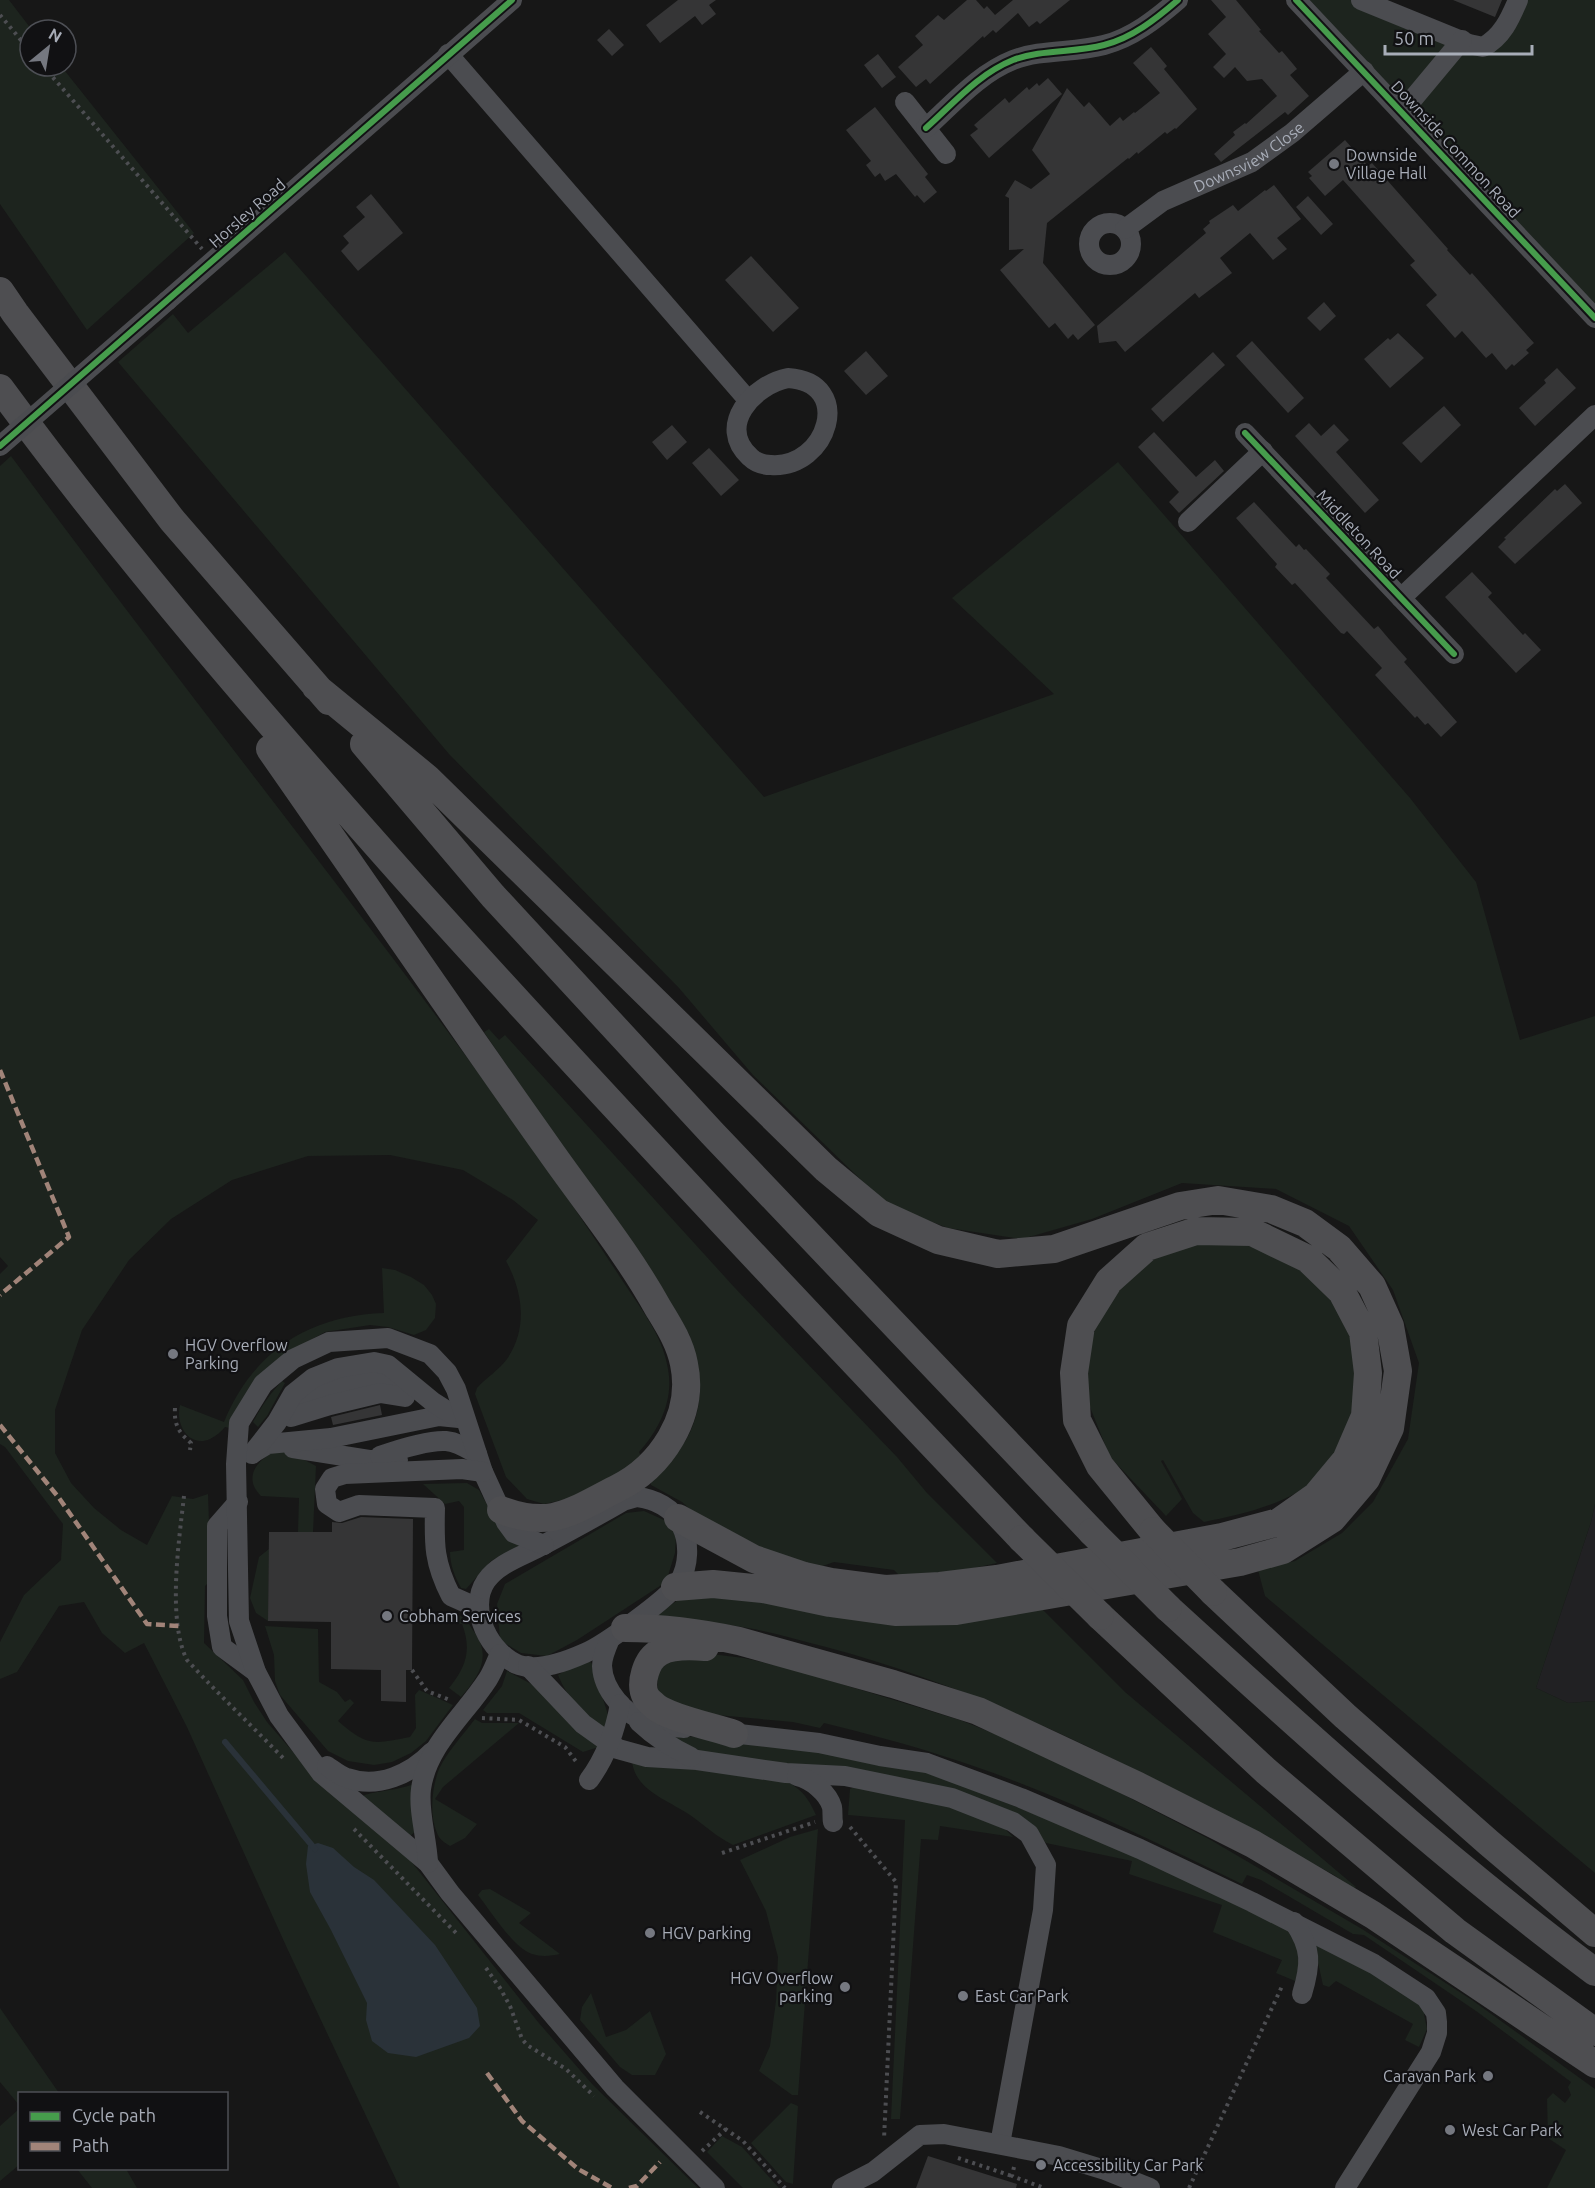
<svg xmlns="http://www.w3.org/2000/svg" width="1595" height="2188" font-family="Ubuntu,sans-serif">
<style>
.built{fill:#212123}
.green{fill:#1d241e}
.water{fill:#2a3239}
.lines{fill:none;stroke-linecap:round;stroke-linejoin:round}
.stream{stroke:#2a3239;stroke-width:6}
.building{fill:#353536}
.path{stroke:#4d4e52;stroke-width:4;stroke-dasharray:3 4.5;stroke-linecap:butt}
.minor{stroke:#4b4c50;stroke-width:20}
.highway{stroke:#4e4e51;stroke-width:28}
.minor-bridge{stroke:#4b4c50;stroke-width:20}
.highway-bridge{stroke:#4e4e51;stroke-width:28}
.quiet{stroke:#a18479;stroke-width:4.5;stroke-dasharray:9 4.5;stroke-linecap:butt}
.cycleway-casing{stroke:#111113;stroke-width:10}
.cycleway{stroke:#469c4c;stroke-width:6}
.poi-dot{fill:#757880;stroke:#111113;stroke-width:2}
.labels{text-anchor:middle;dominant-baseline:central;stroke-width:4.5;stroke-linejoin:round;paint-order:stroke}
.street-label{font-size:16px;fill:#a8adb8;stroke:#111113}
.poi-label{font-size:16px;fill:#a8adb8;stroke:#111113;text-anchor:start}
</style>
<rect width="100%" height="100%" fill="#171717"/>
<!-- built -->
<path class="built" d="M1595,1504V1701L1568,1703L1536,1688L1591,1522Z"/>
<!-- green -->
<path class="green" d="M0,0H9L32,30H30V66H61L194,233L87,330L0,204Z
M1307,0H1380L1480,42L1489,39L1513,0H1595V308Z
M285,252L764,797L1054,694L952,598L1118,462L1410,798L1476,882L1520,1040L1595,1016V1504L1591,1522L1536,1688L1568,1703L1595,1701V1873L1265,1596L1258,1570L1295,1561L1342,1533L1373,1502L1408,1439L1419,1363L1393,1290L1349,1226L1276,1189L1182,1183L1092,1219L1022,1239L948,1228L887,1205L753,1075L679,988L449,754L118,362L173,314L188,333Z
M11,456C182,688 363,912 531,1145C562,1189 591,1233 620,1277C638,1305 663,1335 668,1369C674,1400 659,1430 639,1452L643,1460L571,1498L544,1504L527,1499L506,1477L475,1394L477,1388C486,1378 499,1370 507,1359C528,1328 523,1292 506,1261L538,1220L513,1200L463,1170L390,1155L308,1156L232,1180L171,1219L129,1260L82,1330L55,1410V1453L71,1483L94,1508L121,1530L147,1545L172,1496L193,1499L208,1494L211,1580L205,1586L204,1643L243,1680L254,1702L267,1722L313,1775L410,1860L538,2022L593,2085L698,2188H400L287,1948L187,1727L144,1643L125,1653L102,1633L84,1602L59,1606L17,1672L0,1679V1642L24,1595L61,1560L63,1524L5,1447L0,1444V1274L8,1266L0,1257V466Z
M489,1029L499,1040L505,1035L735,1288L897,1457L927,1493L997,1563L923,1579L904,1580L894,1570L834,1562L817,1568L777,1556L692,1511L682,1502L651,1485L650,1478C657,1475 662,1469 668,1463C705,1426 706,1381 689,1334L484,1032Z
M1221,1241C1249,1246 1276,1249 1299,1266C1370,1316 1377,1416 1317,1477C1291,1504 1239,1515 1204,1522L1193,1513L1163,1460L1161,1461L1182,1499L1166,1516L1110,1457L1088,1402V1350L1100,1315L1121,1285L1150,1261L1185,1246Z
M382,1268L395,1270L411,1277L424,1285L432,1295L436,1304L435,1318L426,1330L414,1335L388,1327L370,1325L325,1332L285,1354L230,1428L225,1427C221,1432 216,1436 210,1439C189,1448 175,1425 180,1405L224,1422C253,1352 307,1316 384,1313Z
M282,1381L285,1383L267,1416L258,1427L253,1422C261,1407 270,1394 282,1381Z
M275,1451L291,1453L316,1466L313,1532H298L299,1498L261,1496C243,1478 256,1461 275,1451Z
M467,1483L479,1490L497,1523L520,1545L491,1561L466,1589L461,1588C455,1577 450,1565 450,1552L464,1550V1507L459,1501L445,1504L423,1484Z
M644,1511L664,1520L676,1535L675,1553L666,1582L577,1640L547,1656L521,1653L500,1640L497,1604L505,1584L626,1513Z
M269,1549L268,1621L256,1613L250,1598L259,1557Z
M703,1591L1042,1609L1125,1692L1356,1887L1353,1889L1334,1875C1170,1787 1007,1695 826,1647C795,1639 762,1629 729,1625C704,1621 678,1620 653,1617L681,1598Z
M459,1615C468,1620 469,1625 475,1633C492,1658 478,1677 461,1697L449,1688C466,1667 472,1650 462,1624L449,1622L452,1617Z
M265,1626L318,1629L319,1682L337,1692L345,1702L350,1699L354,1703L338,1721C368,1747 373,1744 410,1737L416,1728L415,1695L419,1690L453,1705L426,1741L411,1753L392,1762L374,1765L348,1761L328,1751L280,1695L275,1681L274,1655Z
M711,1654L744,1658L792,1669L960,1720L1010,1740L1101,1783L1209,1839L1362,1929L1472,2000L1595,2089V2188H1547L1566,2150L1548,2138L1547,2099L1553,2093L1565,2103L1571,2095L1568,2087L1571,2082L1476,2011L1364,1935L1353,1934L1261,1880L1247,1875L1242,1884C1145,1837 1046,1788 943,1756C904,1743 864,1733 824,1723L820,1728L793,1722L706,1714L658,1696L657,1673L672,1658Z
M587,1657L592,1664L609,1718L606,1733C585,1716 568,1700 558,1675Z
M507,1671L548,1693L602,1746L583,1752L519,1713H487L483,1710L502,1686Z
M475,1719L482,1723H519L443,1787L435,1799L477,1824L465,1838L450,1846C445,1843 439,1839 437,1833C429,1815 432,1787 439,1769C447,1752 463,1735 475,1719Z
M670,1734L867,1758L931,1773L1107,1843L1284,1925C1299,1948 1304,1955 1295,1981L1276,1973L1282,1960L1213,1932L1222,1905L1129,1874L1132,1861L1046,1843L1022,1822L982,1804L867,1771L756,1762L710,1755L668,1740Z
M632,1762L785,1780C802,1790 808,1797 816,1815L733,1845C717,1837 704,1825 690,1815C668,1800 636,1791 632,1762Z
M414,1784L416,1831L410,1836L363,1796C368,1792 400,1790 414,1784Z
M858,1785L908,1792L1000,1824L1013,1837L940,1826L938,1840L921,1839L900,2119H891L905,1820L848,1815L850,1789Z
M818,1829L798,2095H792L759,2071L770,2046L776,2001L778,1957L766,1911L740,1860L790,1837Z
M490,1889L531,1913L519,1923L560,1954C551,1956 541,1957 532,1954C514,1949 490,1910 478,1895L482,1890Z
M1316,1940L1408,1991L1426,2013L1424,2014L1427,2029L1419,2047L1405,2040L1413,2024L1336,1981L1329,1987L1323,1985L1314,1945Z
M591,1993L606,2037L626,2030L650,2011L666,2054L655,2075H632L620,2067L580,2020L582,2007Z
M0,2008L59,2093L20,2094L19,2105L0,2082Z
M791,2103L798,2106L793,2184L786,2182L751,2143Z
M19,2109V2165L0,2181V2126Z
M722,2136L742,2147L779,2188H743L707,2152Z
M77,2169H126L137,2188H92Z"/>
<!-- water -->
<path class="water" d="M318,1843L333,1848L354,1867L374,1880L435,1945L477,2008L480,2026L469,2038L416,2057L388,2053L372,2041L366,2020L367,2003L331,1930L310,1892L306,1864L308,1846Z"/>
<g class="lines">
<!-- stream -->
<path class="stream" d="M225,1742L315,1849"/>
</g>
<!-- building -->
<path class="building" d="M678,0H716L709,5L716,14L702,25L695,16L660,43L646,25Z
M967,0H976L984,9L987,6L995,15L1013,0H1070L1040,24L1037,21L1029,27L1018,13L996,33L993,30L984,38L983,36L930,84L926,79L916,87L898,67L923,45L915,36L938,15L944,20Z
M1211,0H1236L1261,30L1259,31L1279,53L1282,51L1293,64L1297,69L1290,75L1309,96L1288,115L1285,112L1221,162L1214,154L1235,135L1233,132L1245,123L1246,124L1277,96L1262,79L1247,81L1235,67L1224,78L1213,67L1226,54L1208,34L1226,17Z
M1453,0H1502L1495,17Z
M609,29L624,45L612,56L597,40Z
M1151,47L1167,66L1164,69L1197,109L1176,129L1175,128L1167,134L1165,132L1138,154L1137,152L1129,159L1128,158L1047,223L1043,263L1095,325L1078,340L1073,334L1068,339L1055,323L1049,328L1000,270L1024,249L1009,250V198L1005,196L1015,180L1031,189L1050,174L1032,150L1067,88L1084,107L1089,102L1110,126L1120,117L1123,121L1134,112L1135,113L1160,93L1133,63Z
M878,54L896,77L882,88L864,65Z
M1048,78L1062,94L989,158L970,135L978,129L974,125L1005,98L1009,103L1027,87L1029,90L1037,83L1039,86Z
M875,107L928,174L925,177L937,192L924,203L917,195L915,197L896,174L885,181L880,173L875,177L866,165L871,161L846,130Z
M1345,140L1368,166L1372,163L1448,249L1447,250L1470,275L1472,273L1534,343L1526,350L1529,353L1514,366L1512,364L1506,370L1492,353L1486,358L1462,331L1455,338L1426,305L1437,295L1410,265L1415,261L1343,180L1325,196L1309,178L1312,176L1308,172Z
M1274,185L1301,219L1277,238L1287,249L1273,260L1250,233L1220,258L1232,273L1199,298L1195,293L1125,352L1116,341L1099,343L1097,326L1206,233L1203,229L1210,223L1209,221L1233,205L1238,211L1265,190L1266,191Z
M371,194L403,233L358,271L341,251L349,243L343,236L365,217L356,207Z
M1308,196L1333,224L1321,235L1296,207Z
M751,256L799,308L773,332L725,280Z
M1324,302L1336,316L1320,331L1307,318Z
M1398,333L1424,358L1390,388L1364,359L1388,338L1390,340Z
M1252,341L1304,398L1288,413L1236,356Z
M866,351L888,376L866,395L844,371Z
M1213,352L1225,365L1163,422L1151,409Z
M1557,368L1576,388L1535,426L1519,408L1546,383L1544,380Z
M1444,406L1461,425L1421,463L1402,443Z
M1309,423L1321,436L1334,424L1349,440L1336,452L1379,500L1365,513L1295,436Z
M672,425L687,442L667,460L652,442Z
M1154,432L1196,477L1215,460L1224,471L1179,513L1169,502L1179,492L1138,447Z
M709,448L739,480L721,496L692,463Z
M1565,484L1582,503L1515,564L1498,547L1506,539L1504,538L1555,489L1557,491Z
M1254,502L1296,547L1299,544L1304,550L1306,549L1330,574L1326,578L1374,629L1378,626L1389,639L1407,659L1404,662L1457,722L1441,737L1428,723L1425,725L1417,716L1415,718L1375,675L1382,668L1347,631L1344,634L1341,633L1295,583L1292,585L1275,567L1277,564L1236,518Z
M1472,572L1492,593L1488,597L1523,635L1525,633L1541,650L1516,673L1445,597Z
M380,1405L382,1415L333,1425L331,1417Z
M361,1517L413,1519L412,1670H406V1702L381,1701V1670L331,1669V1622L268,1621L269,1532H332V1522L342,1523Z
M928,2156L1017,2184L1016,2188H916Z"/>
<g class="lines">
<!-- path -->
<path class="path" d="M0,15L30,51
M43,66L202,249
M175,1408C174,1424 178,1432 191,1443L190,1450
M184,1496C179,1541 167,1620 187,1660C219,1695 252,1726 285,1760
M412,1670L427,1691L450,1700
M482,1718L519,1720L565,1747L578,1764
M850,1827L896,1882L884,2139
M354,1829L458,1935
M722,1853L815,1822
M486,1968L500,1988L510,2006L522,2039L527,2045L566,2069L594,2096
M700,2112L743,2141L785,2188
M702,2151L726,2129
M958,2158L1012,2176
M1014,2167L1012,2176L1044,2188
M1189,2188L1283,1984"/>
<!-- minor -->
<g class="minor">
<path d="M1296,0L1595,318"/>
<path d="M1361,0L1469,44L1483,47C1502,37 1510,19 1518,0"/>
<path d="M448,54L748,400"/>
<path d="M905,102L946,154"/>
<path d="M1402,112L1462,40"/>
<path d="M926,128C953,104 978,74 1013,60C1042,49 1074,53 1104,45C1132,38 1156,19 1178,0"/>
<circle cx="1110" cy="244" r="21"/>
<path id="s1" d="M1125,229L1163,201L1252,162L1292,133L1364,71"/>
<path d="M167,301L512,0"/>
<path d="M788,378C855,382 828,469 771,465C763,465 756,463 750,457C716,426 753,385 788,378Z"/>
<path d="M1245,433L1454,654"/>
<path d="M1188,522L1263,451"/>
<path d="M1401,598L1595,415"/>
<path d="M293,1409L313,1394L328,1388L378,1380L400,1384L411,1390"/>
<path d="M291,1417L330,1405L380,1393L405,1397"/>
<path d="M293,1448L369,1460H398"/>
<path d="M253,1453L268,1444L331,1438L439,1416L459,1418"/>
<path d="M252,1454L277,1422L293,1394L313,1378L338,1368L374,1362L388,1365L433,1402L455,1416"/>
<path d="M380,1456C397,1450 429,1440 446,1441C458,1442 468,1449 477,1454"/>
<path d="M637,1497C655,1499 673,1508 681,1525C690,1542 689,1566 679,1582C669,1598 604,1645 585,1653C567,1661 539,1672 519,1665C490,1654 467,1609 486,1581C498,1563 525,1555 543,1545C570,1531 597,1516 623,1501Z"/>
<path d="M238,1502L217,1526V1616L222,1647L256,1672"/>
<path d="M544,1545L514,1533L506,1522L483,1472L456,1389L447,1372L430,1354L388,1338L329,1342L293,1359L263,1384L239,1423L236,1464L239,1621L256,1672L279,1716L321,1773L428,1863L450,1893L615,2088L715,2188"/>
<path d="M478,1608L451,1596C434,1563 434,1545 435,1508L359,1505L339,1512L327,1504L325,1489L332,1478L345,1474L462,1469L483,1472"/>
<path d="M610,1639C606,1648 602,1657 602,1666C603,1690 625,1715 647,1722C658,1726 672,1727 684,1728"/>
<path d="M528,1666L583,1724L618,1749L647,1757L697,1760L786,1773L845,1776L952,1798L1013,1822L1029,1834L1046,1865L1043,1910L1000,2144"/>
<path d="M639,1722C655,1737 672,1748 691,1757"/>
<path d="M722,1732L819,1743L880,1756L927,1763L1021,1798L1140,1849L1252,1902L1374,1964L1426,1998L1436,2013L1437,2022V2033L1431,2052L1345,2188"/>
<path d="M327,1766C333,1770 340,1776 347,1778C378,1789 411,1774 432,1752"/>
<path d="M797,1776C811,1779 828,1793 832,1807C833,1812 832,1818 833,1822"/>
<path d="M589,1780C606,1757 615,1732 620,1704"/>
<path d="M428,1863C427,1839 418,1811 421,1789C427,1745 465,1715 488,1679C493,1671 496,1662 500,1654"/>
<path d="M1294,1922C1312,1949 1311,1964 1302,1994"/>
<path d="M842,2188L873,2172L920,2135L944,2134L1059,2156L1105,2170L1150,2188"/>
</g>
<!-- highway -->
<path class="highway" d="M0,291L15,313L172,520L329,701
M0,388C130,565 274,730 420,894C617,1112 819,1326 1022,1539
M316,687L427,778L826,1169L879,1213L938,1240L998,1254L1054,1249L1180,1206L1218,1200L1271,1209L1305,1223L1339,1248L1372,1286L1390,1326L1398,1371L1390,1428L1366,1479L1332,1519L1283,1550L1240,1562L956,1611L895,1612L830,1603L763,1589L713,1584L675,1587
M364,744L493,896L712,1133L1092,1532
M270,749C363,882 454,1016 548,1148C585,1201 627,1252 658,1308C669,1326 680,1343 684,1364C695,1416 661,1467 616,1489C570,1512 552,1529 501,1510
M678,1518L754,1559L804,1576L831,1582L885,1589L940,1586L997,1579L1222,1537L1279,1522L1316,1496L1346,1460L1365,1416L1368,1373L1363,1332L1342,1292L1308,1259L1252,1232L1196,1231L1147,1247L1109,1281L1081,1326L1074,1373L1077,1420L1100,1466L1153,1531
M1213,1592L1345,1716L1489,1843L1595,1933
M1168,1608C1306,1734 1445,1860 1595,1972
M1100,1616L1266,1771L1455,1931L1595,2032
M625,1628C663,1628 702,1633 739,1641L893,1684L978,1711L1138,1786L1253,1844L1373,1915L1595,2064
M705,1647C692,1646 672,1645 660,1652C646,1659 639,1684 646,1697C648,1700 653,1704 656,1707C672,1719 714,1727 734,1734"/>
<!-- minor-bridge -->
<path class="minor-bridge" d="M0,446L167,301"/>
<!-- highway-bridge -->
<path class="highway-bridge" d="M1153,1531L1213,1592
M1092,1532L1168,1608
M1022,1539L1100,1616"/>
<!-- quiet -->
<path class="quiet" d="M0,1070L69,1237L0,1295
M0,1425L59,1498L147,1624L179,1626
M487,2073L522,2121L578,2169L612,2188
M629,2188L637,2186L660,2162"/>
<defs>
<path id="cycleway" d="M1296,0L1595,318
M926,128C953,104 978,74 1013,60C1042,49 1074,53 1104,45C1132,38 1156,19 1178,0
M1245,433L1454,654
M0,446L512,0"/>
</defs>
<!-- cycleway casing -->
<use href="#cycleway" class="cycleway-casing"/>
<!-- cycleway -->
<use href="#cycleway" class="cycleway"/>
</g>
<!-- markers -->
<g class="poi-dot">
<circle cx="1334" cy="164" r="6"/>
<circle cx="173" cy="1354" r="6"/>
<circle cx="387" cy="1616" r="6"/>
<circle cx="650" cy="1933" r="6"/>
<circle cx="845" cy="1987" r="6"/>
<circle cx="963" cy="1996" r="6"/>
<circle cx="1488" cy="2076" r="6"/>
<circle cx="1450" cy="2130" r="6"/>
<circle cx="1041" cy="2165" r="6"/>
</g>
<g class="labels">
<!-- street labels -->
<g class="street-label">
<text transform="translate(1456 149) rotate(47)">Downside Common Road</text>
<text stroke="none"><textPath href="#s1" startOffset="144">Downsview Close</textPath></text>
<text transform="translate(247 213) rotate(-41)">Horsley Road</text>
<text transform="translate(1359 534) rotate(47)">Middleton Road</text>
</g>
<!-- poi labels -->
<g class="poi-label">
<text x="1346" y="155">Downside<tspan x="1346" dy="18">Village Hall</tspan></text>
<text x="185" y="1345">HGV Overflow<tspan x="185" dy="18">Parking</tspan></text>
<text x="399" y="1616">Cobham Services</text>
<text x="662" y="1933">HGV parking</text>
<text x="833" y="1978" text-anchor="end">HGV Overflow<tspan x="833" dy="18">parking</tspan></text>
<text x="975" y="1996">East Car Park</text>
<text x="1476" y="2076" text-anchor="end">Caravan Park</text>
<text x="1462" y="2130">West Car Park</text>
<text x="1053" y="2165">Accessibility Car Park</text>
</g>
</g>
<!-- legend -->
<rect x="18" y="2092" width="210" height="78" fill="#111113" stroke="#4d4f55" stroke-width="1.5"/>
<rect x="30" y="2112" width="30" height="9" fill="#469c4c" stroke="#4d4f55" stroke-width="1.5"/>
<text x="72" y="2122" font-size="18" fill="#a8adb8">Cycle path</text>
<rect x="30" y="2142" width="30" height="9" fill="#a18479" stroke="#4d4f55" stroke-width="1.5"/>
<text x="72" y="2152" font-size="18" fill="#a8adb8">Path</text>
<!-- north arrow -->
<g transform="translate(48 48) rotate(30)"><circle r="28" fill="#111113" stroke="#4d4f55" stroke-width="1.5"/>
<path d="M0-4.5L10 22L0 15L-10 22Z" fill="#757880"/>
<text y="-9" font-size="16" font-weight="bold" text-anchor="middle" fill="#a8adb8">N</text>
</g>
<!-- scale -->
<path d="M1385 45v9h147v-9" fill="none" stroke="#a8adb8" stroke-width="3"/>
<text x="1394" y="45" font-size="18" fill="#a8adb8" stroke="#111113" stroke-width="4.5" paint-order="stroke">50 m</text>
</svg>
